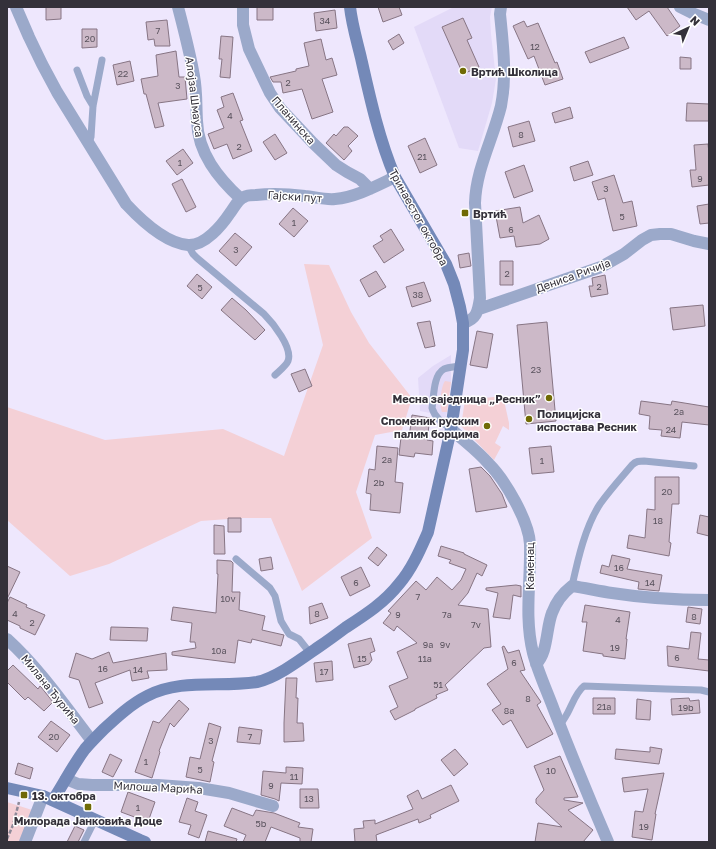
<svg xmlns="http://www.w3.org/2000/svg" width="716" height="849" font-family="'Golos Text',sans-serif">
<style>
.built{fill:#e3daf8}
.green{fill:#f4d0d6}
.building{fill:#ccb9c8;stroke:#877584}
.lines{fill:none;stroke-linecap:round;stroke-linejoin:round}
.path{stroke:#8e8998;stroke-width:2.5;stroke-dasharray:4 2;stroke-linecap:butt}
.lane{stroke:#9ba9ca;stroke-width:7}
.street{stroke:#9ba9ca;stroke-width:12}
.secondary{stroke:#7489b8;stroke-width:12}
.poi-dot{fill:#706a05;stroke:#fff;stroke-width:1.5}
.labels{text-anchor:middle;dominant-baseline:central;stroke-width:3;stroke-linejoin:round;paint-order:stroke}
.number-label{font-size:9px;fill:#5a535e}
.poi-label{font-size:11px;font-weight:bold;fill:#34313a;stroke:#fff;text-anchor:start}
.street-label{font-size:11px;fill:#34313a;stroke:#fff}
</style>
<rect width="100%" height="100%" fill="#eee7fd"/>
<!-- built -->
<path class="built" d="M454,7H492L490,17L491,34L496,79L492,103L478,151L459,148L414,27Z
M451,355V382L447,412L442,434L430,413L420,411L418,378L433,366Z"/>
<!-- green -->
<path class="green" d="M304,264L329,265L351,312L369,343L412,398L402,430L375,435L356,492L372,538L302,591L271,518H242L201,521L109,564L70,576L7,520V407L105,440L223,429L284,456L323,345Z
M445,381L451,382L447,412H442C439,406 441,386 445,381Z
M503,396L509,423V430L503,426L495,443L501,447L494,460L461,426L465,400Z
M7,802L32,810L23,842H7Z"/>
<!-- building -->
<path class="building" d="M46,7H61V19L46,20Z
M257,7H273V20H257Z
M378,7H399L402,15L383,22Z
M627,7H667L680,26L667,36L649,11L636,20Z
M335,10L337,28L316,31L314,13Z
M463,18L472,38L467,40L479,67L463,74L442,27Z
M167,20L170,46H155L154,39L148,40L146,22Z
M524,21L527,27L538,23L555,63L557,62L563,79L545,85L534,56L528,59L513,26Z
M82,29H97V47L82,48Z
M399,34L404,43L393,50L388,41Z
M221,36L233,37L230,78L220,77L222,59H219Z
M624,37L629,48L590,63L585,52Z
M321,39L326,60L332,58L337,75L322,79L333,112L312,119L302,89L283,93L281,82H273L270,77L296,71V69L309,66L304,43Z
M176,51L179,77H185L187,99L158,103L164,126L155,128L146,94H144L141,79L158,76L156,55Z
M680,57L691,58V69H680Z
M130,61L134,81L117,85L113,65Z
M233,93L243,120L240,121L252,151L233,159L227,144L214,149L208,134L224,128L217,110L224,107L221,97Z
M687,103L709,104V121H686Z
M570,107L573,118L555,123L552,113Z
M529,121L535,141L513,147L508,127Z
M344,127H348L358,136L348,146L352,151L344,160L326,143L334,134L336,136Z
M275,134L287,153L275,160L263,142Z
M425,138L437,165L420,173L408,146Z
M708,144L709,153V185L692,187L690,170H696L694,145Z
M183,149L193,163L177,175L166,161Z
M588,161L593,175L574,181L570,167Z
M524,165L533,191L514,198L505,172Z
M614,175L623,203L632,201L637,226L613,231L605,198L598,200L592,182Z
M182,179L196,207L186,212L172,184Z
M709,204V223L700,224L697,206Z
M520,207L523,223L539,215L549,239L540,244L516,247L514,236L500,238L495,211Z
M293,208L308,221L294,237L279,224Z
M391,229L404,250L384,263L373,246L383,240L380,236Z
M235,233L252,247L236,266L219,251Z
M469,253L471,266L460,268L458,255Z
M500,261H513V285H500Z
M376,271L386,287L369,297L360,280Z
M197,274L212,287L202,299L187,286Z
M605,275L608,294L591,297L589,286H593L592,278Z
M424,282L431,301L412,307L406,287Z
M232,298L246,310L265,330L255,340L221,310Z
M703,305L705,326L673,330L670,308Z
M430,321L435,346L425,348L417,323Z
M547,322L556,421L526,424L517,325Z
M477,331L493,334L487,368L470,365Z
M305,369L312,386L299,392L291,374Z
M641,401L671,405L672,401L709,407V425L682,422L680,438L661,436L662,430L649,429L650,416L639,414Z
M412,415L430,418L427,440L433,441L432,455L415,453L414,457L399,455L401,437L409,438Z
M377,446L398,448L395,482L403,483L400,513L370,510L371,494L366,493L369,469L375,470Z
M551,446L554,472L532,474L529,448Z
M481,467L490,476L502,494L507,507L476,512L469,469Z
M655,477H679V504H672L669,542L671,543L669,556L627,548L629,535L645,538L647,509L655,510Z
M700,515L709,517V536L697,533Z
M228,518H241V532H228Z
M214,525L224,526L225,554H214Z
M441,546L464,553V554L487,565L482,576L477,573L468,593L458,605L488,609L491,647L484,648L445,685L448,690L436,695L437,698L415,709V710L395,720L390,711L398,707L389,686L408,678L397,652L417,643L397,626L394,631L383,623L391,613L388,611L416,581L426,590L437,577L452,590L461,580L466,569L449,563L451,560L438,556Z
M377,547L387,555L378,566L368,558Z
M612,555L630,559L627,569L662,575L659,591L638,589L639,582L600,573L602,565L609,567Z
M271,557L273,569L261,571L259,559Z
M217,560L231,561L233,563L232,592H240L239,610L265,616L262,630L284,635L281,646L252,639L251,643L238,640L235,663L172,655V652L196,648L195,642H190L192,623L171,620L173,607L216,613L218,574H217Z
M7,566L20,572L7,599Z
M361,567L370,586L350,596L341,577Z
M516,585L521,586V597L513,595L510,619L493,617L498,593L486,590V588Z
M10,597L27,605L26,607L45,615L35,635L20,628V626L7,620V603Z
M322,603L328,618L310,624L309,607Z
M585,605L630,612L626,639H627L625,659L603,656V654L583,651L587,622H582Z
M688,607L702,609L700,624L686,622Z
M111,627L148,628L147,641L110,640Z
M691,632L701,633L698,659L709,660V671L668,666L667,646L689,649Z
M371,638L375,651L370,653L372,660L369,664L354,668L348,644Z
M504,646L508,653L519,650L525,670L520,671L541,702L537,705L553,734L527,748L511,720L503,725L492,710L501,704L487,684L508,669L502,647Z
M109,652L113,663L166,653L167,670L147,671L149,678L132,681L130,670L95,683L103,703L89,708L79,680L69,677L76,653L92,659Z
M332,661L333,680L316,682L314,663Z
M13,665L38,689L40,686L41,687L53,702L44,711L28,697L25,700L7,682V671Z
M286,678H297L296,698H298L297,723H303L304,741L284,742V723Z
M593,698H615V714H593Z
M689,698L690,701L699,700L700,713L672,715L671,699Z
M637,699L651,701L650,720L636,719Z
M179,700L189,709L174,727L170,723L159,751L160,752L152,778L135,772L153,721L159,723Z
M51,721L70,735L57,752L38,737Z
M209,723L221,727L212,761L214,762L210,782L186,777L190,757L200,759Z
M239,727L262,730L260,744L237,742Z
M650,747L662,749L659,764L615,759L616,749L650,752Z
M455,749L468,764L454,776L441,760Z
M110,754L122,760L113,777L102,772Z
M560,756L578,797L564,798V800L583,803L568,810L593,830L583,842H535L538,823L562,827L536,803V799L544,790L534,766Z
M18,763L33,768L30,779L15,774Z
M286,767L303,768L302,784L281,783L279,801L275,799L261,795L263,771L286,773Z
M664,773L655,814H656L652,840L632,837L635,811L643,812L648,789L624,792L622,778Z
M451,785L459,801L430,815L431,818L419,823L418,819L376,835L377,842H355L354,829L364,828L363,821L375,820V824L413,809L407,796L418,790L422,799Z
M300,789H318L319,808H300Z
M128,792L155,802L148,822L121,812Z
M187,798L198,802L195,811L207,815L199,838L188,834L191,825L179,822Z
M232,808L253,816L256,810L274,813L300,823L298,827L313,829L311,842H300V838L271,827L265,842H243L246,835L224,826Z
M75,826L84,830L78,842H67Z
M208,831L237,839L236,842H205Z"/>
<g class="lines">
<!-- path -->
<path class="path" d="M7,839L13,825L19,802"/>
<!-- lane -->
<path class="lane" d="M77,70L87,96L93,106
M89,143L91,137L93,106L102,60
M188,245L193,254L197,258L264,314C273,323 293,348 288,361C286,366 279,371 275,375
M451,429C443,423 435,418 432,408C434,397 433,375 444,369C449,367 455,367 460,366
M236,559L270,588L275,596L281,621L284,626L289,634L299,639L310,653
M572,586C578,559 585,527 600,504C610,490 621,478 632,465C636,461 639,461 644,461L694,466
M560,725C562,722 565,718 567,714C572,705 576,692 584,686L666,689L701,690L709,692
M84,842L95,820"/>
<!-- street -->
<path class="street" d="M16,7L29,37L42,64L57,92L126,204C140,219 165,243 188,245C205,246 222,225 230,213C234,208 238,199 244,197C247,195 252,195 256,195C272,193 289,194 305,196C315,197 325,200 335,199C356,197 376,186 395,177
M178,7C184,30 190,53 194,76C197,92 196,105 197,121C198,153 218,178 241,199
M243,7V25L249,49L270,93L280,108L313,143L336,165L347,172L360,179L370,189
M680,7L692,13L709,20
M479,309L601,267L624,254L642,240L651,235L660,234H671L694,241L709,244
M463,323C477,319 478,311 480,298L475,203C476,169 493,139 501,106C507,76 503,44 500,14L501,7
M451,429C464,441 478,451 489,464C505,480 529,521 530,544C531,580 524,617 533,653C538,672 547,691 554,710C571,754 589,798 608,842
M7,639C40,669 65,706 92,741
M536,664C548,653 546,628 552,613C556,602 563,593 572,586C585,588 599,591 612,593C644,598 677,600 709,600
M66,779L78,784L92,785H158L199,788L229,793L273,806
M25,842L43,796"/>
<!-- secondary -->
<path class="secondary" d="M7,788L43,796L140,840L145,842
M53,800C64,783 73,765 85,749C91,742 97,736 104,729C117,717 131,704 147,696C181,678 221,688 257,682C277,678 304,657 320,646C329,640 337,634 345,628C365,615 384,603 399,584C412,569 420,550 428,532L451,429L463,350V323L460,307L454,284L446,264L395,177C379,139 370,98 361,58C357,41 352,25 350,7"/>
</g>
<!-- markers -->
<g class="poi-dot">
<circle cx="463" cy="71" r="4"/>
<rect x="461" y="209" width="8" height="8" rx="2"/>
<circle cx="549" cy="398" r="4"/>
<circle cx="529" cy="419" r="4"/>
<circle cx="487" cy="426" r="4"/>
<rect x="20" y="791" width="8" height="8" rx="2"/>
<rect x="84" y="803" width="8" height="8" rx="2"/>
</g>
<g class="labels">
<!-- number labels -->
<g class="number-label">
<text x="325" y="20">34</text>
<text x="158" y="30">7</text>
<text x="90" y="38">20</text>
<text x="535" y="46">12</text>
<text x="123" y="73">22</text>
<text x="288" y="82">2</text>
<text x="178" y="85">3</text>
<text x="230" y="115">4</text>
<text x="521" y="134">8</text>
<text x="239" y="146">2</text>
<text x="422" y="156">21</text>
<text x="180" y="162">1</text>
<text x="700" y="178">9</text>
<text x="606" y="188">3</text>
<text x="622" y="216">5</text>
<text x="294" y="222">1</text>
<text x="511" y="229">6</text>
<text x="236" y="249">3</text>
<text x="507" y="273">2</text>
<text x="599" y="286">2</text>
<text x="200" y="287">5</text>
<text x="418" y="294">38</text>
<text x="536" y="369">23</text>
<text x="679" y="411">2a</text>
<text x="671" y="429">24</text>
<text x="387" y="459">2a</text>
<text x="542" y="460">1</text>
<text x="379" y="482">2b</text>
<text x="667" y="491">20</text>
<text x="658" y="520">18</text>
<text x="619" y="567">16</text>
<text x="356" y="582">6</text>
<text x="650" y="582">14</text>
<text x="418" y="596">7</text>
<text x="228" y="598">10v</text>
<text x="15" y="613">4</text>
<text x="317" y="613">8</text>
<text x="398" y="614">9</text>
<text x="447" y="614">7a</text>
<text x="694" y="616">8</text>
<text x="618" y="619">4</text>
<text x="32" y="622">2</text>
<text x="476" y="624">7v</text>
<text x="428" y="644">9a</text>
<text x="445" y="644">9v</text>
<text x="615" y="647">19</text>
<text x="219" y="650">10a</text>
<text x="677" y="657">6</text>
<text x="362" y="658">15</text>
<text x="425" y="658">11a</text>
<text x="514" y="662">6</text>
<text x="103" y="668">16</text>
<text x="138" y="669">14</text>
<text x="324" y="671">17</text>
<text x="438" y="684">51</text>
<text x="528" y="698">8</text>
<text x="604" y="706">21a</text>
<text x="686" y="707">19b</text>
<text x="509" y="710">8a</text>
<text x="54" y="736">20</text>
<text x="250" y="736">7</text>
<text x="211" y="740">3</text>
<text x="146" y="761">1</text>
<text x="200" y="769">5</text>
<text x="551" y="770">10</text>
<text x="294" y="776">11</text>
<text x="271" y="785">9</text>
<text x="309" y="798">13</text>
<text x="138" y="807">1</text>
<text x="261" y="823">5b</text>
<text x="644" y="826">19</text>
</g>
<!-- poi labels -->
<g class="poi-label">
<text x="471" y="71">Вртић Школица</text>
<text x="473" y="213">Вртић</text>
<text x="541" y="398" text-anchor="end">Месна заједница „Ресник”</text>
<text x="537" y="413">Полицијска<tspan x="537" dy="13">испостава Ресник</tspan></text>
<text x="479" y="420" text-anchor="end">Споменик руским<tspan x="479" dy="13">палим борцима</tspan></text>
<text x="32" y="795">13. октобра</text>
<text x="88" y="820" text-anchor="middle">Милорада Јанковића Доце</text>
</g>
<!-- street labels -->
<g class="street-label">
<text transform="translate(195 97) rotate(83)">Алојза Шмауса</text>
<text transform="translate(294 120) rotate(49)">Планинска</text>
<text transform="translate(295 196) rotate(4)">Гајски пут</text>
<text transform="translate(419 217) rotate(61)">Тринаестог октобра</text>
<text transform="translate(573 275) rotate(-20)">Дениса Ричија</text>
<text transform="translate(529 566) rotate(-90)">Каменац</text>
<text transform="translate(51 689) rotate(51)">Милана Ђурића</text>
<text transform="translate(158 787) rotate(3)">Милоша Марића</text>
</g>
</g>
<!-- border -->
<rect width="716" height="849" fill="none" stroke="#34313a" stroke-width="16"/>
<!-- north arrow -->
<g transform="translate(688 28) rotate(44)" stroke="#ffffff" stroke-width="3" paint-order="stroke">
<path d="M0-3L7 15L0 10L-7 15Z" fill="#34313a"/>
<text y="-6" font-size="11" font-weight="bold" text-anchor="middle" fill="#34313a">N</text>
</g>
</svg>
